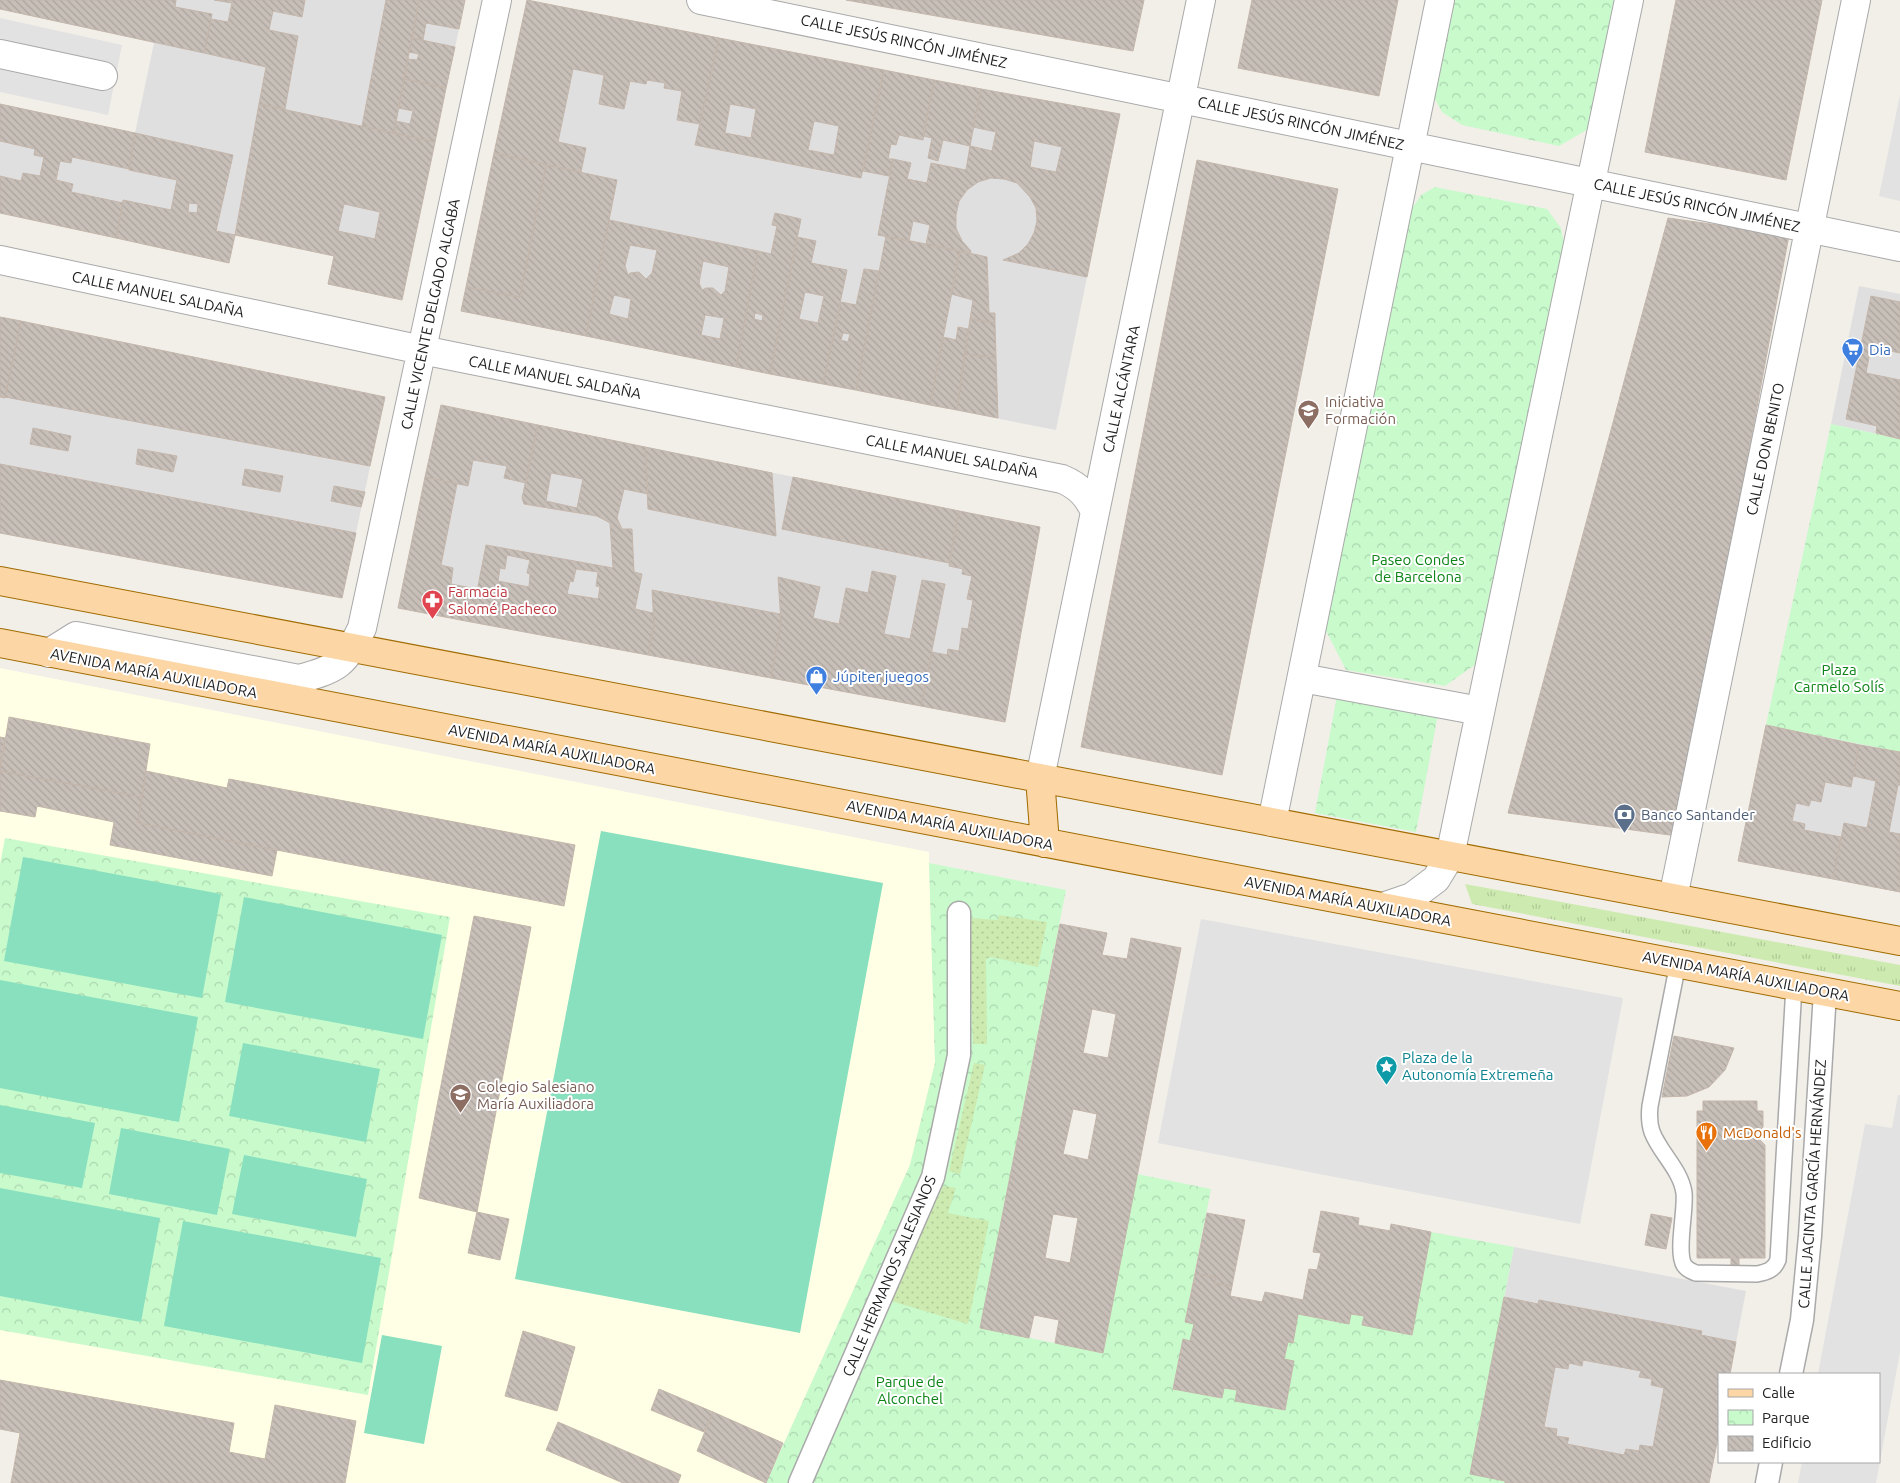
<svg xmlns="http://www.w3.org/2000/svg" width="1900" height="1483" font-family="Ubuntu,sans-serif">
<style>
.residential{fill:#e0dfdf}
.education{fill:#ffffe5}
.grass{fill:url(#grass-tufts)}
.park{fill:url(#park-crowns)}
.garden{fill:url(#garden-dots)}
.pitch{fill:#88e0be}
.parking{fill:#e2e2e2}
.building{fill:url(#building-back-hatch);stroke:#c4b6ab;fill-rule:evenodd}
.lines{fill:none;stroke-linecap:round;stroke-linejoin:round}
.service-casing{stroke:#a9a9a9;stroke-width:18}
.pedestrian-casing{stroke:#a9a9a9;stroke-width:25}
.minor-casing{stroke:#a9a9a9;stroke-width:30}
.primary-casing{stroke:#a06b00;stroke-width:30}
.service{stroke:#fff;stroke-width:15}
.pedestrian{stroke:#fff;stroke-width:22}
.minor{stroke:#fff;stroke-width:28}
.primary{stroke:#fcd6a4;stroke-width:28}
.labels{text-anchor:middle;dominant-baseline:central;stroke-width:4;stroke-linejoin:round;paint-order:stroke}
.street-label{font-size:15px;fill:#222;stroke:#fff}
.shop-label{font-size:15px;fill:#366cbe;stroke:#fff;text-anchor:start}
.education-label{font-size:15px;fill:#785e54;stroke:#fff;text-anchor:start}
.park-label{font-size:15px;fill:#0c8416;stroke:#fff}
.health-label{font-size:15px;fill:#be3a42;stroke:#fff;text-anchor:start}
.service-label{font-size:15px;fill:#4e5e75;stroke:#fff;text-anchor:start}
.culture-label{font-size:15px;fill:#0d838f;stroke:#fff;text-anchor:start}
.food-label{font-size:15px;fill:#c56008;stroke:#fff;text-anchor:start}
</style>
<defs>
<pattern id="grass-tufts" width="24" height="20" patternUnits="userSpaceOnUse" patternTransform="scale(1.25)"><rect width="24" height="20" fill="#cdebb0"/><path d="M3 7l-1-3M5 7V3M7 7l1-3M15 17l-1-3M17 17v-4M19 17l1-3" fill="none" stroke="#b0c997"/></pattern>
<pattern id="park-crowns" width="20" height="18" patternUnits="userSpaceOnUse" patternTransform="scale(1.25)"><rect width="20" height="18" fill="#c8facc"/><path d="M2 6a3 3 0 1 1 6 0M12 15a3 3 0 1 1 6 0" fill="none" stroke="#acd6af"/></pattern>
<pattern id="garden-dots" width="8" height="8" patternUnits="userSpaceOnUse" patternTransform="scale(1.25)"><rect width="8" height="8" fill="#cdebb0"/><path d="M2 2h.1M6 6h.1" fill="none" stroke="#b0c997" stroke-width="1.8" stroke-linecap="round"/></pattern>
<pattern id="building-back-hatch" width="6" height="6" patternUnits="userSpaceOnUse" patternTransform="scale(1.25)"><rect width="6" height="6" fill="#c7bfb8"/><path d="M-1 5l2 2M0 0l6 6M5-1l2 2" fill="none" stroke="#aba49e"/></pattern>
</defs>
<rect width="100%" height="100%" fill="#f2efe9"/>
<!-- residential -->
<path class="residential" d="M0,0H465L402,300L328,284L334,256L267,242L235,235L0,213V104L135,133L154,43L0,9Z
M527,0L934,80L1120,114L1056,430L770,374L461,311Z
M1859,286L1900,294V439L1831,424Z
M0,317L385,397L342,598L0,533Z
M441,405L1040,527L1005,722L398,608Z
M1766,725L1900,752V892L1738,861Z
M1514,1247L1746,1291L1730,1374H1719V1433L1709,1483H1505V1481L1470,1474Z"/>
<!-- education -->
<path class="education" d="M0,668L929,852L935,1063L910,1165L766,1483H11L19,1433L0,1429Z"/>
<!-- grass -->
<path class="grass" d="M1465,884L1900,965V986L1472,904Z"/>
<!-- park -->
<path class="park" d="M1451,0H1618L1592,127L1559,146L1462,125L1442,112L1432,94Z
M1435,187L1547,209L1561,228L1566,254L1483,659L1445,686L1346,670L1323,625L1407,216L1421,195Z
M1831,424L1900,439V752L1766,725Z
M1337,696L1438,714L1416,832L1315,813Z
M5,838L450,917L368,1395L0,1330V864Z
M929,863L1066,890L980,1328L1103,1353L1137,1174L1211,1189L1185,1322L1194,1324L1190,1341L1183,1339L1173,1388L1221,1398L1224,1388L1237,1390L1236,1401L1285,1410L1294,1361L1284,1359L1288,1342L1293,1343L1298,1314H1351L1364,1316L1363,1325L1411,1335L1431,1232L1514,1247L1470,1474L1505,1481V1483H766L910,1165L935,1063Z"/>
<!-- garden -->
<path class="garden" d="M999,915L1047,922L1038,967L991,957L986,959L987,1044H973L969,918L998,920Z
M974,1063L985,1065L960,1174L949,1171Z
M943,1186L956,1188L948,1213L989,1221L968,1324L891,1301Z"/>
<!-- pitch -->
<path class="pitch" d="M601,831L883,883L800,1333L515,1279Z
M23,857L221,894L202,998L4,961Z
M244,897L442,935L423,1039L225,1002Z
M0,980L198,1017L179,1122L0,1088Z
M243,1043L380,1069L366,1142L229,1116Z
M0,1105L95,1123L82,1188L0,1173Z
M121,1128L230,1149L217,1215L109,1194Z
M244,1155L367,1179L356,1237L232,1214Z
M0,1188L160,1218L141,1322L0,1296Z
M183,1221L381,1258L362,1363L164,1326Z
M382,1335L442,1346L424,1444L364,1433Z"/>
<!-- parking -->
<path class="parking" d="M0,18L122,45L108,115L0,92Z
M1900,95V201L1879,196Z
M1201,919L1623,998L1580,1224L1158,1143Z
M1898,1095H1900V1352L1876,1483H1798L1802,1462H1879V1374H1818L1865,1124L1892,1128Z"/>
<!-- building -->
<path class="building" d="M0,0H176L175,7L212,14L204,53L0,9Z
M214,0H305L302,17L273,11L269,30L298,36L285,109L259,104L266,67L204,53L211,19L228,22L232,3Z
M386,0H419L394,133L362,126Z
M419,0H465L459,29L426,23L423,40L412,38Z
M527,0L719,38L700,124L677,120L682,91L664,88L665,83L647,80L646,84L630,81L624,109L599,104L604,75L573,69L558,142L586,148L581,172L494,153Z
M846,0H1144L1133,51Z
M1252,0H1398L1379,96L1238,68Z
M1676,0H1822L1786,180L1645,152Z
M412,38L455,47L446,88L404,79L408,59L417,60L419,54L409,52Z
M719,38L884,70L861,178L695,145ZM730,104L756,109L751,138L725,133ZM814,121L839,126L834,155L808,150Z
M884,70L934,80L923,140L899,135L896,145L891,144L888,159H893L889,176L863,171Z
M404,79L446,88L435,142L394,133L396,121L410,124L413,111L398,108Z
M934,80L981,89L970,146L943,140L938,161L928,158L932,138L923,136Z
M981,89L1120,114L1087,277L1003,260L1019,253L1028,244L1034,233L1037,221L1036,208L1030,197L1017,183L1004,179L991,178L978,182L967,190L959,201L956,215V228L962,241L971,251L970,254L926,244L930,225L913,221L909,241L878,235L893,159L911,163L907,179L927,183L931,163L966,170L970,146L992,151L996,132L973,127ZM1034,141L1062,147L1056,172L1030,167Z
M0,104L135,133L129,169L72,157L71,163L60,161L56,180L73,184L71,192L123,203L116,238L0,213V176L21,181L23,173L40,176L44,157L34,155L35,149L0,141Z
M259,104L435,142L402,300L328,284L334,256L235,235ZM344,204L380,212L375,239L338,231Z
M135,133L233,155L216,231L235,235L229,263L116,238L123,200L171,210L177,180L129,170ZM189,203L198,204L197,213L188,212Z
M494,153L546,165L520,297L466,287Z
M1197,160L1338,189L1222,775L1081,747Z
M546,165L617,180L586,336L461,311L466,287L520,297Z
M775,213L801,219L770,374L736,367L758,251L771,254L777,226L772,225ZM755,313L763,315L762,321L754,319Z
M1668,218L1789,235L1677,836L1508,813Z
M609,220L758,251L736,367L586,336ZM630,245L657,250L652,273L646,279L639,272L630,273L628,275L625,266ZM703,261L729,267L725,291L721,295L713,288H706L702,290L699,283ZM614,295L631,299L628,319L609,314ZM705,315L724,318L720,339L701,335Z
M886,236L960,251L930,405L856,390Z
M797,237L816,241L811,263L847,270L823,384L770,374ZM805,292L824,296L818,323L799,319Z
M960,251L987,257L989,313H995V323L970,319L973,300L951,294Z
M864,269L879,271L856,390L823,384L841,302L856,305ZM843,333L850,334L848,342L841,340Z
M1871,296L1900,302V353L1871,347L1866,373L1900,380V439L1876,433L1877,426L1846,419Z
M0,317L21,321L5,398L0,397Z
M970,319L995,323L996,358L965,354Z
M21,321L385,397L370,466L5,397Z
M958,327L968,329L957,410L930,405L943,337L956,340Z
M965,354L996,358L998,418L957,410Z
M441,405L538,425L526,483L504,478L507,466L473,460L468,486L425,477Z
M538,425L645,447L648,494L624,489L617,518L622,529H632L634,572L642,574L635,609L653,613L654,625L648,655L471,622L486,545L613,568L610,523L597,516L524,504L522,498ZM551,473L583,479L577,508L546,501ZM507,555L530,560L527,573L530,574L529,587L498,581L500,568L505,569ZM576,569L598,572L596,586L600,587L598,599L567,594L570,581L573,582Z
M33,428L71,436L68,451L30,444Z
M645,447L772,473L776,536L648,509Z
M138,449L177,456L173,472L136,464Z
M0,464L356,533L342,598L0,533Z
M245,469L283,476L280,492L242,485Z
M425,477L457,484L441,565L453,568L451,584L477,589L471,622L398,608Z
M793,477L959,511L949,563L782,529Z
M334,486L365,492L361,507L331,501Z
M959,511L1040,527L1005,722L921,706L932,652L947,655L948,649L959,651L962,628L968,629L973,600L967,599L972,576L962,574L963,569L949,566Z
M872,571L896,576L884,634L910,639L922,580L945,584L921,706L771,678L781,622L778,577L820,587L813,618L839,624L846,588L868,593Z
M652,590L780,614L781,622L771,678L648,655L654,625Z
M9,717L150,744L142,797L0,771Z
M1766,725L1859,745L1851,787L1825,782L1821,802L1811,800L1809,806L1796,803L1792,821L1805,824L1804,830L1841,837L1833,879L1738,861Z
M0,737L5,738L0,771Z
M1859,745L1900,752V785H1898L1889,832L1900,834V892L1833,879L1844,823L1867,828L1876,781L1853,776Z
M0,771L142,797L138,823L277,850L272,876L110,845L114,822L37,806L35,817L0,811Z
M146,771L227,788L229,779L575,845L564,906L138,823Z
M474,916L531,927L477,1212L419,1198Z
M1060,924L1107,933L1102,955L1127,959L1131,938L1181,948L1103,1353L1055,1343L1059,1320L1034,1315L1029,1338L980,1328ZM1092,1009L1116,1014L1108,1058L1083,1053ZM1073,1109L1097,1114L1088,1160L1063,1154ZM1053,1214L1078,1218L1070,1263L1045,1258Z
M1674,1036L1734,1048L1725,1070L1709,1087L1687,1096L1662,1097Z
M1703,1101H1757V1111H1763V1127L1755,1135L1765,1145V1258H1739V1265H1731V1258H1697V1111H1703Z
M1321,1211L1359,1218L1358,1225L1390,1231L1391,1224L1431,1232L1412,1335L1362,1325L1364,1316L1351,1314L1349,1324L1298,1314L1293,1343L1288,1342L1284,1359L1294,1361L1285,1410L1235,1401L1237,1390L1224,1388L1222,1398L1173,1389L1183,1339L1190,1341L1194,1324L1185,1322L1195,1274L1216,1277L1215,1283L1232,1286L1230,1296L1262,1302L1265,1292L1303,1300L1309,1269L1317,1270L1321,1253L1313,1252Z
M477,1212L509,1219L500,1260L468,1253Z
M1207,1213L1245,1220L1232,1286L1215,1283L1216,1277L1195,1274Z
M1651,1214L1672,1218L1666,1249L1645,1245Z
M1504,1297L1538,1304L1539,1300L1702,1331L1701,1335L1736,1342L1730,1374H1719V1433L1709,1483H1505V1481L1470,1474ZM1583,1360L1641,1371L1639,1377L1652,1379L1651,1385L1664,1388L1653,1447L1640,1445L1639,1451L1626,1449L1624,1455L1567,1444L1569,1438L1556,1436L1557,1429L1544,1427L1555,1367L1568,1369L1569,1363L1582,1366Z
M523,1331L575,1347L557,1411L505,1396Z
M0,1380L234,1423L229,1452L265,1459L275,1405L356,1421L345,1483H11L20,1433L0,1429Z
M659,1389L713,1412L704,1432L651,1410Z
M713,1412L783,1443L766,1483L697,1451Z
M558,1422L681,1475L678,1483H623L546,1450Z"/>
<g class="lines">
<defs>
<path id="service" d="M1678,963L1650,1106C1649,1115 1649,1123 1652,1132C1660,1153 1681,1170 1684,1193C1686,1210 1676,1252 1684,1265C1687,1270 1691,1271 1696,1273L1757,1274C1767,1272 1774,1270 1778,1260L1794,986"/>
<path id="pedestrian" d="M1791,1374L1802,1320L1810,1236L1825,992
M800,1483L933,1177L959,1055V913
M1767,1483L1771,1462"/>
<path id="minor" d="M701,0L1900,247
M0,54L103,76
M0,260L422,350L1062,479C1079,486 1088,496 1095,512
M49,653L76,636L299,679C339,668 344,665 362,628L497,0
M1302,678L1480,711
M1040,778L1201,0
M1272,822L1440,0
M1673,898L1856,0
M1383,907L1412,897L1436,879L1450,856L1629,0"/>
<path id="primary" d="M0,581L1900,941
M0,643L1900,1006
M1040,778L1045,843"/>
</defs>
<!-- service casing -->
<use href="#service" class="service-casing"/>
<!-- pedestrian casing -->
<use href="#pedestrian" class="pedestrian-casing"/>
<!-- minor casing -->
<use href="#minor" class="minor-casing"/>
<!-- primary casing -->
<use href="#primary" class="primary-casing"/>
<!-- service -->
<use href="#service" class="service"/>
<!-- pedestrian -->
<use href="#pedestrian" class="pedestrian"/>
<!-- minor -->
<use href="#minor" class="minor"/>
<!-- primary -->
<use href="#primary" class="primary"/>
</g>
<!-- icons -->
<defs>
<symbol id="supermarket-pin" viewBox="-11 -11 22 30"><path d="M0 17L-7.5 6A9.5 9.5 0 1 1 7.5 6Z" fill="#3f7fe0" stroke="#fff"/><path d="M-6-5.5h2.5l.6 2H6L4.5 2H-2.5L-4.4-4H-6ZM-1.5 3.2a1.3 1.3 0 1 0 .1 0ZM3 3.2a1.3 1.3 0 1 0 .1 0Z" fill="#fff"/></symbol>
<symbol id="university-pin" viewBox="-11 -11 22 30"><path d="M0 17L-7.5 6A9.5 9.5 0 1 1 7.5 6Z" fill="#8d6e63" stroke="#fff"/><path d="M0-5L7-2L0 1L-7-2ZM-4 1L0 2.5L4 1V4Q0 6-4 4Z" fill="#fff"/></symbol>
<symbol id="pharmacy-pin" viewBox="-11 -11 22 30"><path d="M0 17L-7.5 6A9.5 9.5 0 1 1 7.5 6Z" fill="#e0444e" stroke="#fff"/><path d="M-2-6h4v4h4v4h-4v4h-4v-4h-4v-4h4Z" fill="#fff"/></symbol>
<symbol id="shop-pin" viewBox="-11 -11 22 30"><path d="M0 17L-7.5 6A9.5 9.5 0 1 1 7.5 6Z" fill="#3f7fe0" stroke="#fff"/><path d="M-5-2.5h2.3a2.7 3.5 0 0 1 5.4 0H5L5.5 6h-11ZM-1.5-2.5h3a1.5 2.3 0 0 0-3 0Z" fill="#fff"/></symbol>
<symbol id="bank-pin" viewBox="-11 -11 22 30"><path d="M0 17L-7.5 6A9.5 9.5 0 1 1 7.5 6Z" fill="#5c6f8a" stroke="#fff"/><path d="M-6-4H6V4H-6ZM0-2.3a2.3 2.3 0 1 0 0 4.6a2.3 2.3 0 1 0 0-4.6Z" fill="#fff"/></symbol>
<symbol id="sight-pin" viewBox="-11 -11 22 30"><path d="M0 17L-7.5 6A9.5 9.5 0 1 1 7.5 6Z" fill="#0f9aa8" stroke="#fff"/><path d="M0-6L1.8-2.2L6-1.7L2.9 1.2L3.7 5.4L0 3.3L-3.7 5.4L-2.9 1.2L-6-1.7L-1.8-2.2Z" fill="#fff"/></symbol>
<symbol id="school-pin" viewBox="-11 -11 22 30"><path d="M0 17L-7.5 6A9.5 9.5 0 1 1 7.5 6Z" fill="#8d6e63" stroke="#fff"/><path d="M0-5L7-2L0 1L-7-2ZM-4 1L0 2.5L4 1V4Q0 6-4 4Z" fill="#fff"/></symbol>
<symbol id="restaurant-pin" viewBox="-11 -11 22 30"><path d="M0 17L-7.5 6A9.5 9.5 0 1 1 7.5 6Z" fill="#e8710a" stroke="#fff"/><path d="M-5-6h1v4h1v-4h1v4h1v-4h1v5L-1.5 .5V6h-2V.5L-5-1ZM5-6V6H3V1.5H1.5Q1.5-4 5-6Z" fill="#fff"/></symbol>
</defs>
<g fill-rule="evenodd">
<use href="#supermarket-pin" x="1840" y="336" width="25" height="34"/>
<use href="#university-pin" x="1296" y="398" width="25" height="34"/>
<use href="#pharmacy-pin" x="420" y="588" width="25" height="34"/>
<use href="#shop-pin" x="804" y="664" width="25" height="34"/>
<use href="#bank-pin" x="1612" y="802" width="25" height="34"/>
<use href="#sight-pin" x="1374" y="1054" width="25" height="34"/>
<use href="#school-pin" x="448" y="1082" width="25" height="34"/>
<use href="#restaurant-pin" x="1694" y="1120" width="25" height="34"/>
</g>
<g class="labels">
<!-- street labels -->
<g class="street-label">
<text transform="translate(904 41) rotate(12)">CALLE JESÚS RINCÓN JIMÉNEZ</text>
<text transform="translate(1301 123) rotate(12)">CALLE JESÚS RINCÓN JIMÉNEZ</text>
<text transform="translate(1697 205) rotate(12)">CALLE JESÚS RINCÓN JIMÉNEZ</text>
<text transform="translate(158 294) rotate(12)">CALLE MANUEL SALDAÑA</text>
<text transform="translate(430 314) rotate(-78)">CALLE VICENTE DELGADO ALGABA</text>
<text transform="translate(555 377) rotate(11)">CALLE MANUEL SALDAÑA</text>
<text transform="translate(1121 389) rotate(-78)">CALLE ALCÁNTARA</text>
<text transform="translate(1765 449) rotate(-78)">CALLE DON BENITO</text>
<text transform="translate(952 456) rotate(11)">CALLE MANUEL SALDAÑA</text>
<text transform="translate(154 673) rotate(11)">AVENIDA MARÍA AUXILIADORA</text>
<text transform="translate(552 749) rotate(11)">AVENIDA MARÍA AUXILIADORA</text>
<text transform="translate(950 825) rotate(11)">AVENIDA MARÍA AUXILIADORA</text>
<text transform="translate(1348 901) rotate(11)">AVENIDA MARÍA AUXILIADORA</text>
<text transform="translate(1746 976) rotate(11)">AVENIDA MARÍA AUXILIADORA</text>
<text transform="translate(1812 1184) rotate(-86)">CALLE JACINTA GARCÍA HERNÁNDEZ</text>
<text transform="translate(889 1276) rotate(-67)">CALLE HERMANOS SALESIANOS</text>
</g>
<!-- shop labels -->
<g class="shop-label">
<text x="1869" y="349">Dia</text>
<text x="833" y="676">Júpiter juegos</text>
</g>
<!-- education labels -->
<g class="education-label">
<text x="1325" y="401">Iniciativa<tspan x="1325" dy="17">Formación</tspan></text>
<text x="477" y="1086">Colegio Salesiano<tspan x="477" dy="17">María Auxiliadora</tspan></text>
</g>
<!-- park labels -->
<g class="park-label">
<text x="1418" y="559">Paseo Condes<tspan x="1418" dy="17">de Barcelona</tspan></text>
<text x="1839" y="669">Plaza<tspan x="1839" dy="17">Carmelo Solís</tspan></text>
<text x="910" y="1381">Parque de<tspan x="910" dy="17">Alconchel</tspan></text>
</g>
<!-- health labels -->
<g class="health-label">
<text x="448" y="591">Farmacia<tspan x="448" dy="17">Salomé Pacheco</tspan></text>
</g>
<!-- service labels -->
<g class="service-label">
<text x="1641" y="814">Banco Santander</text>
</g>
<!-- culture labels -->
<g class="culture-label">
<text x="1402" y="1057">Plaza de la<tspan x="1402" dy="17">Autonomía Extremeña</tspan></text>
</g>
<!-- food labels -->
<g class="food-label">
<text x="1723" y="1132">McDonald's</text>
</g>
</g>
<!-- legend -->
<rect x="1718" y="1373" width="162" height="90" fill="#ffffff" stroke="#a7a7a7"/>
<rect x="1728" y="1389" width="25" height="8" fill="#fcd6a4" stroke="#a7a7a7"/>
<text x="1762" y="1398" font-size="15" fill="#222222">Calle</text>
<rect x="1728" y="1410" width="25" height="15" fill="url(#park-crowns)" stroke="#a7a7a7"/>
<text x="1762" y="1423" font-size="15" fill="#222222">Parque</text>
<rect x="1728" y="1436" width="25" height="15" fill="url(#building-back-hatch)" stroke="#a7a7a7"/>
<text x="1762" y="1448" font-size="15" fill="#222222">Edificio</text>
</svg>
